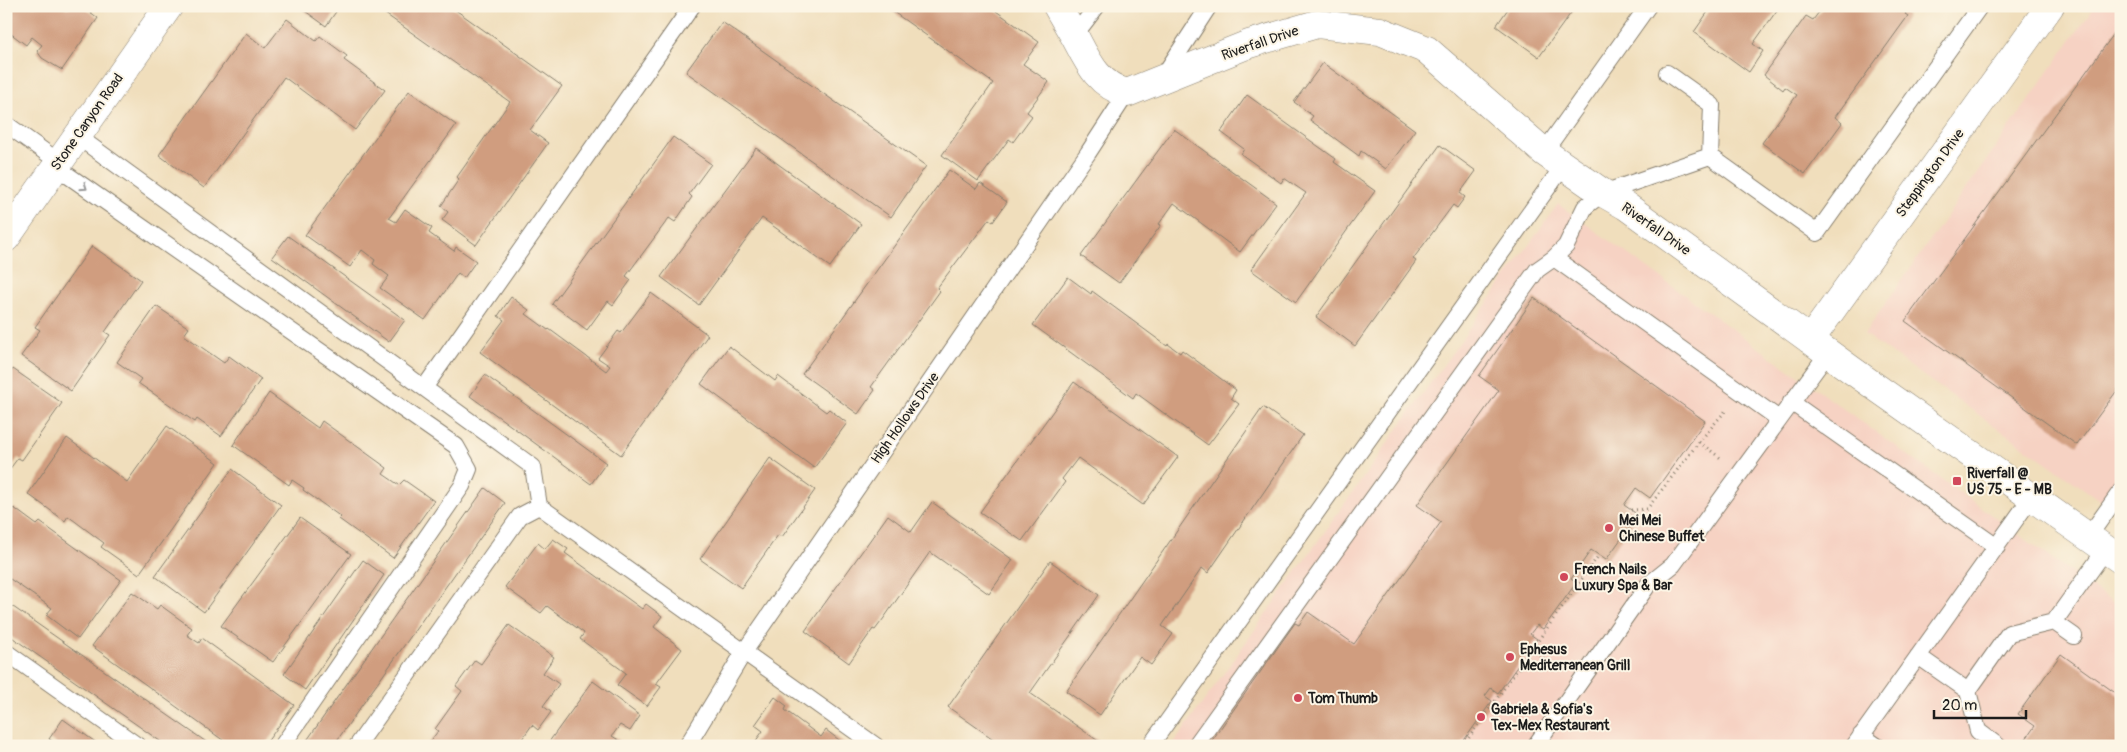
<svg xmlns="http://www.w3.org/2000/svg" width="2127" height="752" font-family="Pangolin,sans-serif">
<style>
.built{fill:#f6d2c3}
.building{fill:#d09d7f}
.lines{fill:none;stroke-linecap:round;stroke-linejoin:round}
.lane-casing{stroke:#867d6c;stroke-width:18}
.street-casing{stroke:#867d6c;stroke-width:29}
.secondary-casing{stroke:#867d6c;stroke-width:29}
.path{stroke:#867d6c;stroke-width:3;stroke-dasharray:1 4;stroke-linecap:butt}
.lane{stroke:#fff;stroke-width:16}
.street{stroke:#fff;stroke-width:28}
.secondary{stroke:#fff;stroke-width:28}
.oneway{stroke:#999}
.poi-dot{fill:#d1495b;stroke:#fcf5e5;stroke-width:2}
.labels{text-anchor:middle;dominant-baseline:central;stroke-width:4;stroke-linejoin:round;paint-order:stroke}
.street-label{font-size:14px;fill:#1c1c1c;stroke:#fcf5e5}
.poi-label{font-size:14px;font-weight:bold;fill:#1c1c1c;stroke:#fcf5e5;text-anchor:start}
</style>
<rect width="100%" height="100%" fill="#fcf5e5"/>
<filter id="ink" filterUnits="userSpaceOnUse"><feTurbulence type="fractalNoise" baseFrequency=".02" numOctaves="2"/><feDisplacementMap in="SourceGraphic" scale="10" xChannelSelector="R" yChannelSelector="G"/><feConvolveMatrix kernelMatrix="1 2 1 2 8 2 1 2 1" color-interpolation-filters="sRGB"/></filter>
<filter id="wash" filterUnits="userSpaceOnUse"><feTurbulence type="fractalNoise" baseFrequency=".0096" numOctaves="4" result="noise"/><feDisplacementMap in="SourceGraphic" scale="20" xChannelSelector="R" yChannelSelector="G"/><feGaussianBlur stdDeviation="1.12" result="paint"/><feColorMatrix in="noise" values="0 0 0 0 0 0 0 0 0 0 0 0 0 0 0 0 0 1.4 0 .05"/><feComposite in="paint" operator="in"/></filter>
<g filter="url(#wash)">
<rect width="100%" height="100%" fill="#f0debc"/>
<!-- built -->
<path class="built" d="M2095,6H2121V515L1864,334Z
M1558,204L2121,608V746H1172Z"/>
<g id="blocks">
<!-- building -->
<path class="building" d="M6,6H64L68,9L70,6H82L98,18L62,70L42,58L37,51L42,45L32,37L26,45L6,30Z
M298,6H340L326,26Z
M374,6H450L562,86L530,130L548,143L476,245L442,220L448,212L441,206L459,179L457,177L510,102Z
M885,6H979L983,9L985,6H989L1039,42L1023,64L1049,82L1027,112L1032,116L1013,142L1009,139L978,181L942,155L993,83Z
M1510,6H1576L1539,57L1496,26Z
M1712,6H1780L1753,44L1763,51L1749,72L1694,32Z
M1820,6H1911L1905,14L1908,16L1835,117L1842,123L1805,174L1762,143L1797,95L1785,87L1783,90L1764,75L1806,16L1813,20L1822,8Z
M287,19L316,41L320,36L347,56L344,60L385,90L355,130L284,77L204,188L159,155L246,33L265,48Z
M722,22L926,166L891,217L686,72Z
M2121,24V385L2077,445L1905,321Z
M1323,63L1415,130L1386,169L1361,151L1359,156L1310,120L1313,116L1294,102Z
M409,91L456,125L389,218L396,222L405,209L432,228L429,233L454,251L456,247L476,261L464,278L458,273L425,320L380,288L389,276L373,264L375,260L362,250L350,267L305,235Z
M1247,95L1336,159L1334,162L1375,191L1296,302L1251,270L1306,193L1284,178L1281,183L1241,154L1244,149L1221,132Z
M1174,129L1276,203L1240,252L1174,203L1159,224L1161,225L1119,283L1081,256Z
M673,137L711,164L689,194L692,197L675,222L669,218L626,276L631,280L613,305L608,301L587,330L552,304Z
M1440,145L1476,171L1460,193L1465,197L1457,208L1453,205L1413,259L1416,261L1355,346L1316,317Z
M756,148L861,224L830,267L762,218L699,305L661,277Z
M949,170L976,189L980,183L1007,202L993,222L989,219L937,288L940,291L871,387L875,390L858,414L802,374Z
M288,236L405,320L389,342L272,257Z
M92,246L141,280L105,332L110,335L71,391L21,356L40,330L35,327Z
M1068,277L1091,294L1092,291L1167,346L1168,344L1180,353L1182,350L1236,390L1231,398L1239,404L1208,445L1136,393L1133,398L1033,325Z
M651,293L708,335L621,455L480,352L504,320L498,316L511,297L529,310L526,314L548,330L549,329L606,371L610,366L598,358L618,331L621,333Z
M1534,298L1705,421L1650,498L1636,488L1624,505L1638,515L1606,560L1591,550L1571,579L1576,583L1543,629L1537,625L1530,634L1537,639L1498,693L1491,688L1485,696L1492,701L1460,746H1208L1295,623L1299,625L1308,612L1354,644L1441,522L1417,505L1499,390L1479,376Z
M156,306L189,328L184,335L224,363L229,356L261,379L221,436L197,419L195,422L138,383L141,379L117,362Z
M729,346L775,381L778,376L826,412L829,409L847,423L814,468L701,384Z
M13,369L62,403L22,460L18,458L6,474V378Z
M485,375L606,463L591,484L470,396Z
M1074,382L1178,457L1143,505L1078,458L1062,479L1065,482L1022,541L980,512Z
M269,393L318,428L322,421L387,468L383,474L399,485L404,480L434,501L393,558L339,519L341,517L303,490L304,488L292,480L289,485L233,445Z
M1263,407L1303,435L1208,573L1202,568L1162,626L1173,634L1151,665L1140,657L1100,715L1066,691Z
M167,426L218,463L139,574L101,547L104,543L68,516L65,521L28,494L67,438L127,482Z
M770,458L815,490L782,537L778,535L741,588L700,559Z
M232,469L281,505L204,612L155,576Z
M485,488L505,503L333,746H303Z
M932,502L1013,560L989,594L930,552L884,618L875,630L873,629L849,663L805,631L888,515L911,532Z
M14,508L37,525L40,522L121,580L78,639L46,615L52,608L10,579L6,585V518Z
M300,518L351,554L273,662L221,626Z
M553,539L568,549L565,553L642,609L646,604L662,616L654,627L682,649L656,684L661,687L647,706L617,685L626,673L580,639L584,633L547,606L541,613L505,587L538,543L545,549Z
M363,560L384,575L305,690L284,674Z
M1050,561L1099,595L1030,693L1101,743L1099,746H1003L948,707Z
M132,592L157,609L160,605L192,628L187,635L199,643L202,638L294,705L264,746H231L92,646Z
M6,602L212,746H167L6,633Z
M509,625L554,657L543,673L559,684L543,706L551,712L538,730L532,725L517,746H433L429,743L438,731L435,729L462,691L456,686L475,660L481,664Z
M2061,654L2121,697V746H2021L2035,726L2018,714Z
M593,681L640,716L630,731L620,725L612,736L622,742L620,746H546Z
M775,697L787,706L785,710L821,737L826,730L847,746H752L763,731L755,725Z
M63,719L101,746H59L49,739Z"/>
</g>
</g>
<g filter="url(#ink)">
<use href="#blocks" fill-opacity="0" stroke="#867d6c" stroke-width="1"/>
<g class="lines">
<defs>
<path id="lane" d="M1074,36L1097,6
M1667,73L1712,105L1710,156
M1162,78L1209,6
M6,124L59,162
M77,136L533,467L539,506L876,746
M1544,152L1648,6
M1710,156L1817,233L1980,6
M56,167L456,446L469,469L462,486L282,746
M1554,258L1779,419
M424,388L692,6
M1791,402L1997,547
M2088,537L2121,491
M2054,622L2074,636
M6,652L138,746
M1918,656L1968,691
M1861,735L1877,746
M357,746L520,516L539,506
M687,746L744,652L1088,153L1127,93
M1150,746L1564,165
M1195,746L1537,270L1554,258L1566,246L1585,207L1603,193L1710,156
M1535,746L1648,585L1673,565L1828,353
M1854,746L2031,498
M1998,746L1978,731L1968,691L2009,633L2054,622L2106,549"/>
<path id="street" d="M1057,6C1063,17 1069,27 1075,37C1088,62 1098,85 1127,93L1249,44L1317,24L1380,31L1427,50L1544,152L1603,193L1626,206L1853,371L2121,560
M1810,340L2050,6"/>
<path id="secondary" d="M6,238L169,6"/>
</defs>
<!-- lane casing -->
<use href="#lane" class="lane-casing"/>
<!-- street casing -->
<use href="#street" class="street-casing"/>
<!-- secondary casing -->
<use href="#secondary" class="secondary-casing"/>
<!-- path -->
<path class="path" d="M1699,442L1722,459
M1631,510L1647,509L1699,442L1727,409
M1531,649L1559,669
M1463,746L1599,555"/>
<!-- lane -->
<use href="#lane" class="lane"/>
<!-- street -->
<use href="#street" class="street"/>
<!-- secondary -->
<use href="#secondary" class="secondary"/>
</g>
<!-- one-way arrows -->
<defs><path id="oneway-chevron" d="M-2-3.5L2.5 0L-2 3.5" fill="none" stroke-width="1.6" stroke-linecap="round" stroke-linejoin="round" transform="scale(1.25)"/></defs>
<use class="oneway" href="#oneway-chevron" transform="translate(84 187) rotate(35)"/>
</g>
<!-- markers -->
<g class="poi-dot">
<rect x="1952" y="476" width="10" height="10" rx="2.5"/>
<circle cx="1609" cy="528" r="5"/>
<circle cx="1564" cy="577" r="5"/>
<circle cx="1510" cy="657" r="5"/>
<circle cx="1298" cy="698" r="5"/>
<circle cx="1481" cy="717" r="5"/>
</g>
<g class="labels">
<!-- street labels -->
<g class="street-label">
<text transform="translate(1260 43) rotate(-19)">Riverfall Drive</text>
<text transform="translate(87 122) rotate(-55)">Stone Canyon Road</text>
<text transform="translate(1930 173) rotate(-54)">Steppington Drive</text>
<text transform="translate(1656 229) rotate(35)">Riverfall Drive</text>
<text transform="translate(905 418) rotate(-55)">High Hollows Drive</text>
</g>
<!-- poi labels -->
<g class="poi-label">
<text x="1967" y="473">Riverfall @<tspan x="1967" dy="16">US 75 - E - MB</tspan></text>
<text x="1619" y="520">Mei Mei<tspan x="1619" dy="16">Chinese Buffet</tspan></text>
<text x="1574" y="569">French Nails<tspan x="1574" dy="16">Luxury Spa &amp; Bar</tspan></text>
<text x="1520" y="649">Ephesus<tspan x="1520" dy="16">Mediterranean Grill</tspan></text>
<text x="1308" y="698">Tom Thumb</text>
<text x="1491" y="709">Gabriela &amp; Sofia's<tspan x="1491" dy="16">Tex-Mex Restaurant</tspan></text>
</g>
</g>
<!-- margin -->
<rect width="2127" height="752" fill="none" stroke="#fcf5e5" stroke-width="25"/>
<!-- scale -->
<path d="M1934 710v8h92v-8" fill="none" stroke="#1c1c1c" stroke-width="2.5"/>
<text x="1942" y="710" font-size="15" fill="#1c1c1c" stroke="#fcf5e5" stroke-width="4" paint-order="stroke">20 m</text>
</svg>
